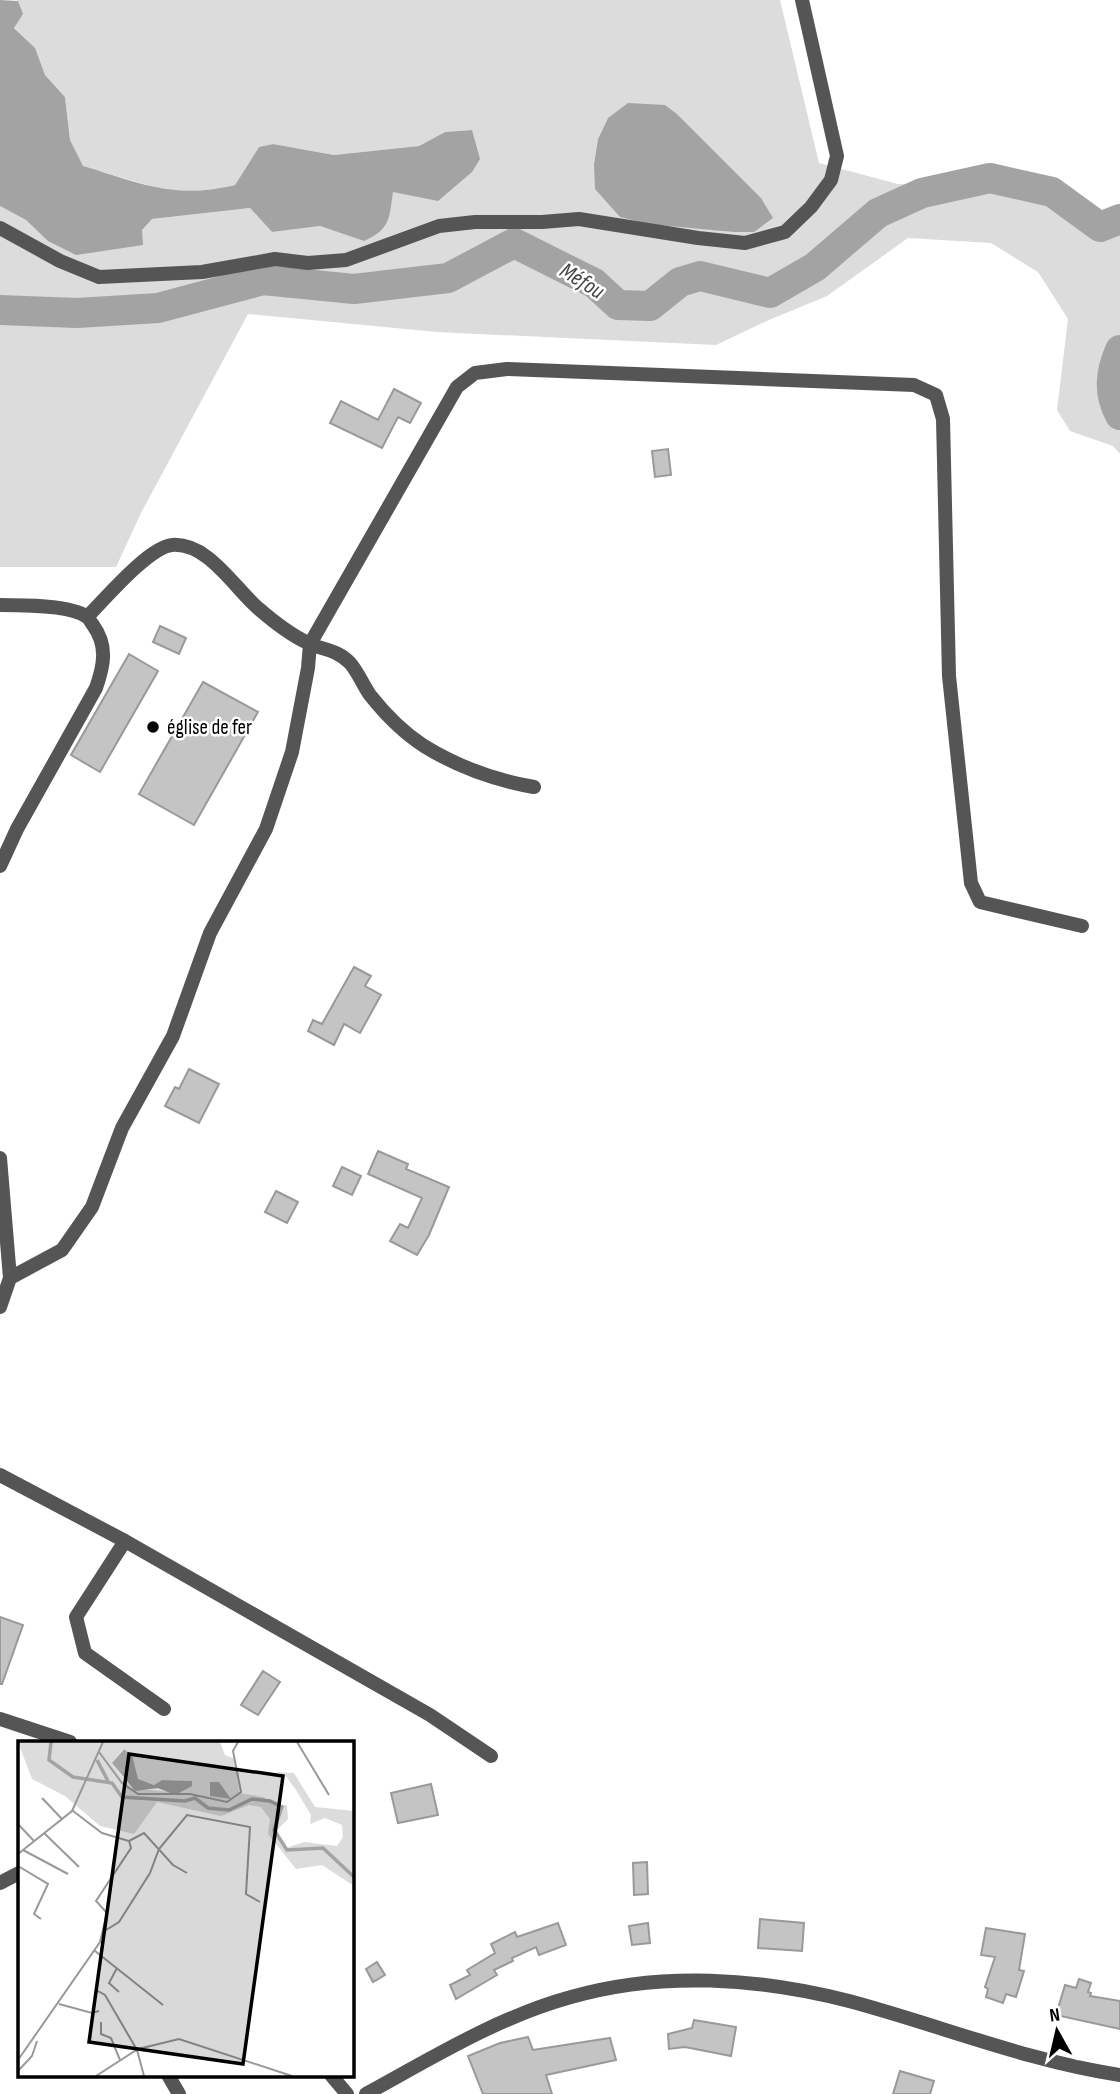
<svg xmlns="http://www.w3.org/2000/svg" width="1120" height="2094" font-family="'Sofia Sans Condensed',sans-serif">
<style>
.green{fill:#dcdcdc;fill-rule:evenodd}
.water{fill:#a3a3a3}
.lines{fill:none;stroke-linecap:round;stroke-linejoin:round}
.river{stroke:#a3a3a3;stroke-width:30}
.building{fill:#c4c4c4;stroke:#999;stroke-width:2}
.minor{stroke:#555;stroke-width:14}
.poi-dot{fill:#000;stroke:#fff;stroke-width:2.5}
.labels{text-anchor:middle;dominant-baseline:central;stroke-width:5;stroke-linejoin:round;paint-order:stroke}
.poi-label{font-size:21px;fill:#000;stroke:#fff;text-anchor:start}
.water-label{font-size:23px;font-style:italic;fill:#444;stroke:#fff}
.inset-river{fill:none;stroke:#a3a3a3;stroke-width:3.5}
.inset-road{fill:none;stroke:#999;stroke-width:2}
.view{fill:#000;fill-opacity:0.15;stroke:#000;stroke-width:3.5}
.inset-edge{fill:none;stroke:#000;stroke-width:3.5}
</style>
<rect width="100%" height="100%" fill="#fff"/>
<!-- green -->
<path class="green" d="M17,0H780L819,163L898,184H919L999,166L1048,176L1093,214L1107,219L1120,211V454L1113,446L1070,431L1057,410L1068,319L1038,272L991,243L908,238L827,296L769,320L716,345L437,332L248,314L141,513L116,567H0V206L26,220L48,241L142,230L152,219L250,208L272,232L320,226L364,241L393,191L479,159L471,130L445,132L419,146L334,155L273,144L259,147L235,185L206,192L168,191L82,166L70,140L65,97L45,75L34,48L14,27ZM677,114L761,198L733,232L707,229L594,164L598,139L608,118Z"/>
<!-- water -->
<path class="water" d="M0,0L18,1L23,14L14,28L35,48L45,75L65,97L70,140L83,166C140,183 175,200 235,185L259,147L273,144L334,155L419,146L445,132L472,130L480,159L472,172L438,201L393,192C389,218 391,229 364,241L320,226L272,232L250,208L152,219L142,230L143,245L76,255L48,241L26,220L0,206Z
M628,103L665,105L677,114L761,198L773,218L754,232H733L648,224L620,217L595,189L594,164L598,139L608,118Z"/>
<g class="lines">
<!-- river -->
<path class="river" d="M0,310L77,313L158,308L263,280L354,289L448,278L514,243L594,283L618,305L650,306L680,282L700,276L770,293L815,267L878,213L922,193L990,178L1052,192L1100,227L1120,219
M1120,350C1110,373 1108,393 1120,415"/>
</g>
<!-- building -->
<path class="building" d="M394,389L421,403L410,423L398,417L382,448L330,423L341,401L378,420Z
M668,449L671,475L655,477L652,451Z
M160,626L186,638L179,654L153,642Z
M129,654L158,671L100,772L71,755Z
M203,682L258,712L194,825L139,794Z
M354,967L371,976L365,986L381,995L360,1033L344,1024L334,1045L308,1031L313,1020L322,1024Z
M189,1069L219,1084L199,1123L165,1106L175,1087L179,1089Z
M378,1151L408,1164L406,1169L449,1187L429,1235L417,1255L390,1241L400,1224L408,1228L422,1198L368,1174Z
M342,1167L361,1176L352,1195L333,1186Z
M276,1191L298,1202L287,1223L265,1212Z
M0,1617L23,1625L2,1684H0Z
M263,1671L280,1682L258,1715L241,1705Z
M431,1784L438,1815L398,1823L391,1793Z
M647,1862L648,1894L634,1895L633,1863Z
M760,1919L804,1923L802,1951L758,1948Z
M558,1923L566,1945L539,1955L536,1947L512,1958L513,1961L494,1970L497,1975L456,1999L450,1985L470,1975L467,1970L495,1953L491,1944L515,1932L517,1937Z
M648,1923L650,1943L632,1945L629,1926Z
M986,1928L1025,1934L1019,1970L1024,1971L1016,1997L1006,1994L1003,2003L986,1997L988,1989L985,1987L995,1957L981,1955Z
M377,1962L385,1975L373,1982L366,1969Z
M1079,1979L1091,1983L1088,1992L1091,1993L1090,1996L1120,2001V2029L1056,2015L1065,1985L1076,1988Z
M694,2020L736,2027L731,2056L685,2047L669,2049L668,2034L692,2028Z
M528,2037L533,2050L610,2038L616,2060L546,2075L552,2094H483L468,2056L500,2043Z
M900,2071L934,2081L930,2094H893Z"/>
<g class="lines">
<!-- minor -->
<path class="minor" d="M0,228L60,261L99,277L202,272L275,259L308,263L346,260L439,226L475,222H542L579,219L698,238L745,243L785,232L811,207L831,180L837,156L802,0
M0,605C20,605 72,605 87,617C90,619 91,623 93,625C108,646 104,665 96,688L17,829L0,866
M87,617C105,599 149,547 172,545C208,542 235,589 259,609C274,622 291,635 308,643C323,650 338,650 350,663C358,672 363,685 370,695C385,714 404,733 424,746C458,767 494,780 534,787
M0,1158L10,1278L0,1307
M10,1278L62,1250L92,1207L122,1128L173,1036L210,933L266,829L292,752L308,668L310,644L457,387L475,373L507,369L914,385L936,395L943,419L949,676L971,883L980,902L1082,926
M0,1475L125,1541L430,1715L491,1756
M125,1541L76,1617L85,1653L164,1709
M0,1719L70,1742
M0,1883L19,1873
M168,2075L179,2094
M331,2075L347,2094
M366,2094C432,2058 498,2017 571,1997C661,1971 760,1978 849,2001C939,2025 1027,2061 1120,2075"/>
</g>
<!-- markers -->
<circle class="poi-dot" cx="153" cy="727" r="7"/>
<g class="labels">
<!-- poi labels -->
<g class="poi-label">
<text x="167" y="727">église de fer</text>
</g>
<!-- water labels -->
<g class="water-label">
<text transform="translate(582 281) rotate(32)">Méfou</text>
</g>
</g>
<!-- overview -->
<g transform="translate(18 1741)">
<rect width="336" height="336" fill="#fff"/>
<path d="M0,1H202L207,14L217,18L221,52L245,56L259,65L269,64L270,78L259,89L268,107L286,101L319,105L325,96L324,84L307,77L292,83L293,74L278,49L267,34L258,31L276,32L297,66L336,70V145L304,124L278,128L250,93L252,78L243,66L231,64L203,75L139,61L116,93L82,85L47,55L14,38ZM105,8L111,11L119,38L136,44L144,39L170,40L151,51L113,47L94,22Z" fill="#dcdcdc" fill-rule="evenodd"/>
<path d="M106,8L114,14L120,38L136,44L144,39L174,40V45L157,54L140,47L117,50L94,22ZM192,41H201L213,58L192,55Z" fill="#a3a3a3"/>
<path class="inset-river" d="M33,1L31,19L55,36L94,42L104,56L167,60L177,57L190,67L211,69L234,58L252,60L264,66L256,89L269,109L305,107L336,136M79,19L90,40"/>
<path class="inset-road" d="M279,1L311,54M81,11L104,42L120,53H172L209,61L223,51L215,10L220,1M24,57L44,78M0,83L16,100M26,92L61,126M111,100L126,92L155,124L169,132M5,109L50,133M0,113L54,70L85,1M0,125L30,143L16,173L23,178M88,189L101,181L132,132L141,108L169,74L232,86L228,153L242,161M77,210L145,264M99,227L91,242L101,251M78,249L87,254L119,309L126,335M41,263L74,272L81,270M83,281V293L93,297L102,319M0,319L82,201L89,172L78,160L113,107L111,100L84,92L55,70M0,330L14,315L19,300M78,335L120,308L161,298L274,335"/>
<path class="view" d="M111,13L265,35L225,323L71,301Z"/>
<rect width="336" height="336" class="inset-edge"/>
</g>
<!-- north arrow -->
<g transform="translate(1057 2031) rotate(352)" stroke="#ffffff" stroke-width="5" paint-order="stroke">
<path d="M0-5L12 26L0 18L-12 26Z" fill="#000000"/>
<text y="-10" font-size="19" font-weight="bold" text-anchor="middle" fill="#000000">N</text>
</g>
</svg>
